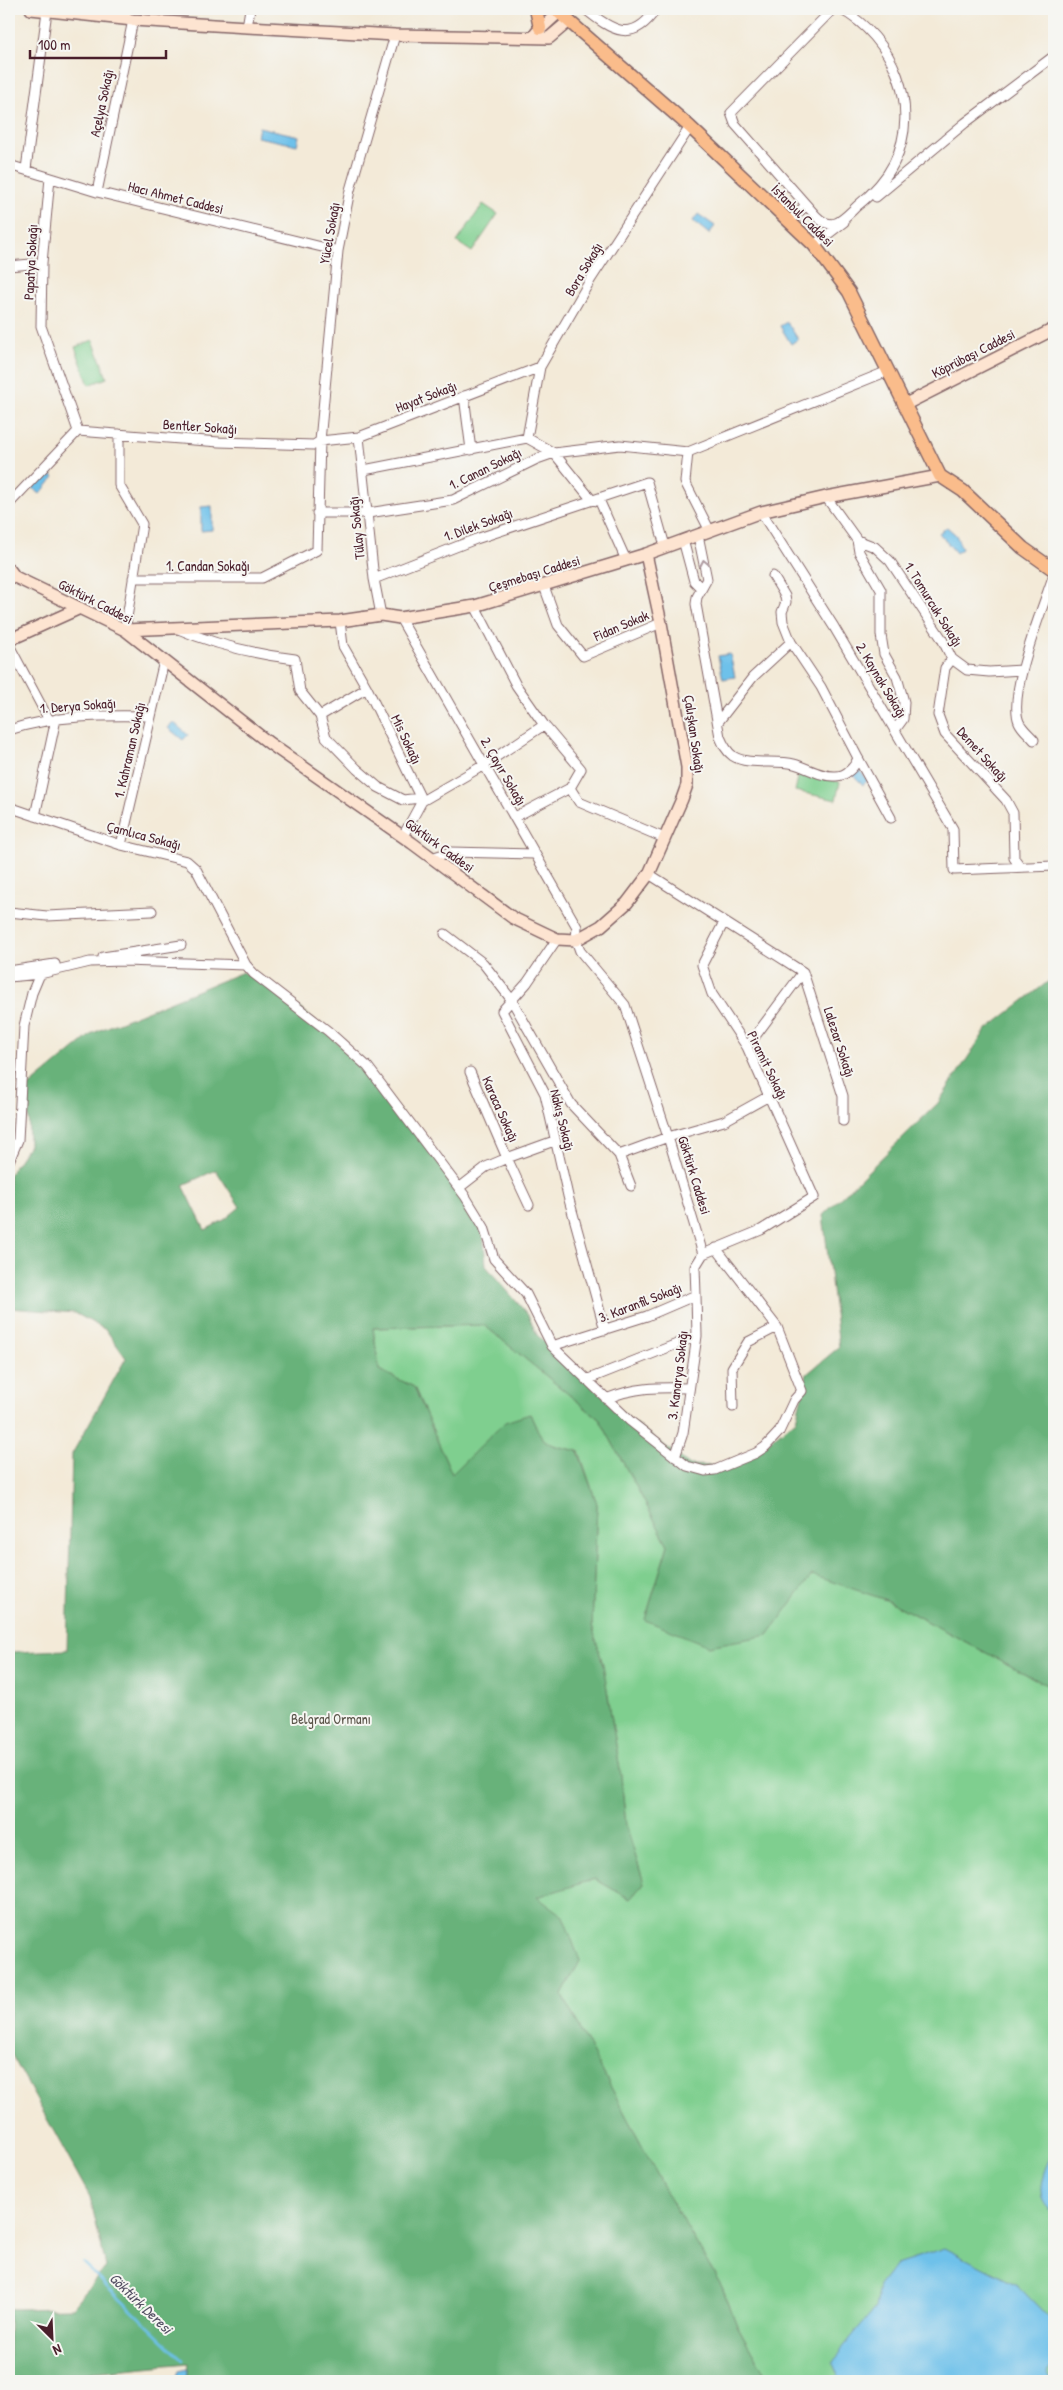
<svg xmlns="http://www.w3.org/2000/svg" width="1063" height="2390" font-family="'Patrick Hand',sans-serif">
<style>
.green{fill:#7fcf8f;stroke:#64775d}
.forest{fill:#67b27a;stroke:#586852;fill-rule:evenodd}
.water{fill:#6ec1ea;stroke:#5c708a}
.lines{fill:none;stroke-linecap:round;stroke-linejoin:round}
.stream{stroke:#6ec1ea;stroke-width:2.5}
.street-casing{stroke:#856668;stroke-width:11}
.secondary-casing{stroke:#856668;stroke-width:14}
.primary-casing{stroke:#856668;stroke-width:15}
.street{stroke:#fff;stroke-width:9}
.secondary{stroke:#fde4d1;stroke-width:11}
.primary{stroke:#fabc8b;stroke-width:12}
.oneway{stroke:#ae9aa0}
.labels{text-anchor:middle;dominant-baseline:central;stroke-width:4;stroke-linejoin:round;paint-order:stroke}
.street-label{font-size:14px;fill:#4a1f2b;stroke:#f6f6f2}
.park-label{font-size:14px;fill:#5a5449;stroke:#f6f6f2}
.water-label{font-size:15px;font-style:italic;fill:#555064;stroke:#f6f6f2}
</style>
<rect width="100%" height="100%" fill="#f6f6f2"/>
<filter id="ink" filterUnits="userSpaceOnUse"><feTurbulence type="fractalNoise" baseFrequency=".02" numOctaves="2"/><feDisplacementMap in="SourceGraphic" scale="10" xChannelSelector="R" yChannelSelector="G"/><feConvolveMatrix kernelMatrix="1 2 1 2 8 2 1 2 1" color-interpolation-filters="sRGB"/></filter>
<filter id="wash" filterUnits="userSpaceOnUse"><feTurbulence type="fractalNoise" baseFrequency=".0096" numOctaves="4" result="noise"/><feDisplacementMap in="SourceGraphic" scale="20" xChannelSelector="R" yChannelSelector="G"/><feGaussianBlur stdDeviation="1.12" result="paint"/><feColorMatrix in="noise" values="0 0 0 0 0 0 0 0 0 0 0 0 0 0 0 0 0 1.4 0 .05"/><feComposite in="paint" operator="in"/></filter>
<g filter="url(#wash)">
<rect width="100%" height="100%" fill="#f3ead8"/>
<!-- green -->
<path class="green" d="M483,204L498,214L472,252L457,242Z
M93,340L107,378L89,385L75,347Z
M799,773L840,782L836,800L795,791Z
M484,1325L600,1420L668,1545L645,1620L768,1635L812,1574L889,1601L1054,1689V2381H769L738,2327L722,2287L668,2195L562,1995L580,1960L537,1896L595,1879L630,1899L644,1883L626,1826L621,1776L603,1665L592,1626L597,1504L579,1451C546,1444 544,1446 530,1414L452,1474L414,1387L379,1370L373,1328Z"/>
<!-- forest -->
<path class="forest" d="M243,972L303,1010L368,1072L451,1178L483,1231L486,1266L528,1315L537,1335L628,1418L690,1465L720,1466L764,1445L796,1420L807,1374L839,1347L823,1215L938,1103L986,1030L1054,977V1689L889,1601L812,1575L768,1635L709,1646L645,1620L668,1545L600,1420L484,1325L373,1328L379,1370L414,1387L452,1474L505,1422L530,1414C544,1446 545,1444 578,1451L597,1504L592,1626L603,1665L621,1776L626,1826L644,1883L630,1899L595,1879L537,1897L563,1916L580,1961L562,1995L668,2195L722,2287L738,2327L769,2381H186L188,2363L9,2380V2309L72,2308L106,2267L90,2197L9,2050V1671L12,1652L67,1650L72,1454L126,1358L106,1330L75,1313L9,1308V1175L29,1145L28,1087L93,1033ZM216,1170L240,1207L224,1220L205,1230L183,1185Z"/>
<!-- water -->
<path class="water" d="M259,127L299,136L297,145L257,137Z
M698,214L715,226L709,234L693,221Z
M787,322L798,339L791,344L780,326Z
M46,471L54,477L40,494L32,487Z
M212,506V530L201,531V507Z
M947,527L956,535L962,549L956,553L939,533Z
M730,654L735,677L723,679L718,656Z
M173,722L188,735L183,740L168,728Z
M858,769L868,780L863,785L852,774Z
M1054,2151V2213C1031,2202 1043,2168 1054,2151Z
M945,2248L1017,2285L1054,2323V2361L1047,2372L1053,2381H849L839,2378L832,2361L875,2308L879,2286L896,2264Z
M187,2369L186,2381H174L178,2371Z"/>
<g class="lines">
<!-- stream -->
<path class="stream" d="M83,2263L183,2360"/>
</g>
</g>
<g filter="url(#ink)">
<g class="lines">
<defs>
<path id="street" d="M585,9C612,31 633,44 656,9
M833,9L731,113L735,124L816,216C833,233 843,219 857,206C872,194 885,181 894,163C922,107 893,37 840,9
M247,27L250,9
M9,165L97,192L338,251
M26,169L47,11
M50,178L42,263L41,326L78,431
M97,192L133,20
M876,197L965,123L1054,56
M790,221L806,205
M814,245L844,222
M9,266L42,263
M464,396L471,450
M78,431L219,442L314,445L320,441L359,437L540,367
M119,434V485L142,524L125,630
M359,437L374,579L381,615
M527,438L540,367L591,279L690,127
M688,452L685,482L710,531
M364,470L527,438L554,453L591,499
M826,497L857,540L859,552L881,590V635L884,654L897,677L904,702L903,719L895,730
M591,499L600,502L626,560
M9,504L78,431
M761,512L834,627L953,829L954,870L1054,866
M317,513H368L453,500L537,459L554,453L620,445L688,452L888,371
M698,535L707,579L697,597L696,604L720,737C723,744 726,751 733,756C748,766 777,759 794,764C808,768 821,777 836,776C846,776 855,767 858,758L821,687L791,642L783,622L782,612L786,602L785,596L773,576
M683,540L694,581L701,588
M857,540L875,547L890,561L942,639L952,659L967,670L989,672L1022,670
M133,578H262L317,550L320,441L338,251L350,190L395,35
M374,579L476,539L647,482L665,546
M544,586L558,625L583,656L661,623
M475,606L516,685L544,725L581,769L570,788L515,817
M400,618L577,927L576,940L580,951L625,1005L668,1137L703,1254
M340,621L343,646L367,688L422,801
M176,628C215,645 254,654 295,659L300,691L320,716L326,737L357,769L378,787L403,800L420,798
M9,645L49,720
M952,659L945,668L938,715L945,734L1006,800L1013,813L1014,858L1020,866
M320,716L367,688
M718,722L753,677L791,642
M9,730C55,715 103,715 151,716
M1034,740C1030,735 1022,729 1019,722C1007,694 1044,605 1054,574
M858,758L891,818
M570,788L579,802L664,838
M9,807L121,845L187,861L196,869L246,965L254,974L328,1031L368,1067L465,1196L484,1227L494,1259L526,1294L552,1346L630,1421L687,1466L705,1471L715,1470L756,1453L765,1447L779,1432L794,1400L802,1391L777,1327L716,1248
M35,816L56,719
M403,836L422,801L484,765L544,725
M121,845L164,661
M431,858L450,852L534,854
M649,874L803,972
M9,912L47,916L152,911
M445,934L483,963L511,999L571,1104L619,1155L631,1186
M557,939L527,983L502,1011L545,1094L568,1196L605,1330
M103,957L181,945
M9,971L55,964
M803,972L843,1096V1121
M9,977L40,974L90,962L124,961L246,965
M747,1047L803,972
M619,1155L668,1137L724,1121L769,1096
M9,1161L18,1140L24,1026L32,993L40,974
M459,1188L486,1167L507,1158L470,1072
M529,1205L507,1158L554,1141
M703,1254L761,1230L814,1197L747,1047L712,994L702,965L724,922
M552,1346L647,1316L696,1295L695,1267L703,1254
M586,1380L697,1336
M606,1399C634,1387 659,1387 689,1388
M733,1407L732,1368L748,1342L777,1327
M675,1457L683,1433L697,1336L696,1295"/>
<path id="secondary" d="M31,9L133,20L247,27L395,35L549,38L569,21
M536,33L559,12
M904,405L1054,329
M9,569L15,577L125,630L269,743L412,843L513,918L557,939L576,940L601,926L627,903L649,874L682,799L687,785V767L661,623L646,554
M125,630L340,621L381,615L400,618L475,606L646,554L761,512L826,497L940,476
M9,640L80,608"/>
<path id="primary" d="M536,9L540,28
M555,9L690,127L814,245L849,292L940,476L963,491L1023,548L1054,570"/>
</defs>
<!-- street casing -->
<use href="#street" class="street-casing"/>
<!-- secondary casing -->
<use href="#secondary" class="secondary-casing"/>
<!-- primary casing -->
<use href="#primary" class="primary-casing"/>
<!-- street -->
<use href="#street" class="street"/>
<!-- secondary -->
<use href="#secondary" class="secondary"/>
<!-- primary -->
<use href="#primary" class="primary"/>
</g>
<!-- one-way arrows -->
<defs><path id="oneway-chevron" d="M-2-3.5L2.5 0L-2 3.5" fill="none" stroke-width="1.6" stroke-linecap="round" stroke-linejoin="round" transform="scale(1.25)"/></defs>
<use class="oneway" href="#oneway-chevron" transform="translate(704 563) rotate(-101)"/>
</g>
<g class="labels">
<!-- street labels -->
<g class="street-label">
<text transform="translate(101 103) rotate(-78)">Açelya Sokağı</text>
<text transform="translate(176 197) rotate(14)">Hacı Ahmet Caddesi</text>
<text transform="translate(803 215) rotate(45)">İstanbul Caddesi</text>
<text transform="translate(329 233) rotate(-80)">Yücel Sokağı</text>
<text transform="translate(30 262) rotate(-87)">Papatya Sokağı</text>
<text transform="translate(583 269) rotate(-59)">Bora Sokağı</text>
<text transform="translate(973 353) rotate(-27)">Köprübaşı Caddesi</text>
<text transform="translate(426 396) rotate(-21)">Hayat Sokağı</text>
<text transform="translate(200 426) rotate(4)">Bentler Sokağı</text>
<text transform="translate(485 468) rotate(-26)">1. Canan Sokağı</text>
<text transform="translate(478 524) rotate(-20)">1. Dilek Sokağı</text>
<text transform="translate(356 528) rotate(-96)">Tülay Sokağı</text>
<text x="208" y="565">1. Candan Sokağı</text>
<text transform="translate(534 573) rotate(-17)">Çeşmebaşı Caddesi</text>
<text transform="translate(96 601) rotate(27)">Göktürk Caddesi</text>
<text transform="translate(934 604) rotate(58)">1. Tomurcuk Sokağı</text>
<text transform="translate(621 625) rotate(-23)">Fidan Sokak</text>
<text transform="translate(882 680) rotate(59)">2. Kaynak Sokağı</text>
<text transform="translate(78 705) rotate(-4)">1. Derya Sokağı</text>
<text transform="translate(695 734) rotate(82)">Çalışkan Sokağı</text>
<text transform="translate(407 739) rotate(65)">Mis Sokağı</text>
<text transform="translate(129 750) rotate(-77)">1. Kahraman Sokağı</text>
<text transform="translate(983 754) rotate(48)">Demet Sokağı</text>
<text transform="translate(504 771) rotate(60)">2. Çayır Sokağı</text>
<text transform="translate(144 835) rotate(15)">Çamlıca Sokağı</text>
<text transform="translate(440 845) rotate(36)">Göktürk Caddesi</text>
<text transform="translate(840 1042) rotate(72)">Lalezar Sokağı</text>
<text transform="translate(768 1065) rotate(64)">Piramit Sokağı</text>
<text transform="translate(501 1109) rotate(66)">Karaca Sokağı</text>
<text transform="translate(563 1120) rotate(76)">Nakış Sokağı</text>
<text transform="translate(695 1175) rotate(73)">Göktürk Caddesi</text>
<text transform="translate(640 1302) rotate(-21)">3. Karanfil Sokağı</text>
<text transform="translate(677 1375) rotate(-83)">3. Kanarya Sokağı</text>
</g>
<!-- park labels -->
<g class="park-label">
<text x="331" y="1718">Belgrad Ormanı</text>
</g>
<!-- water labels -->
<g class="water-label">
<text transform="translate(141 2303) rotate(44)">Göktürk Deresi</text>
</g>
</g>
<!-- margin -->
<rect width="1063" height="2390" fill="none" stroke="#f6f6f2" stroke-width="30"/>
<!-- north arrow -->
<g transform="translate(52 2338) rotate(156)" stroke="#f6f6f2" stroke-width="4" paint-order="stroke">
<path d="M0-4L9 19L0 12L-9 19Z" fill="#4a1f2b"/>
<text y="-8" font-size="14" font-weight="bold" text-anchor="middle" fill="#4a1f2b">N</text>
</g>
<!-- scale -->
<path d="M30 50v8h136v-8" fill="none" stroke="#4a1f2b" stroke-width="2.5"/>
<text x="38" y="50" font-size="15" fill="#4a1f2b" stroke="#f6f6f2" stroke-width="4" paint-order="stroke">100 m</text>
</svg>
